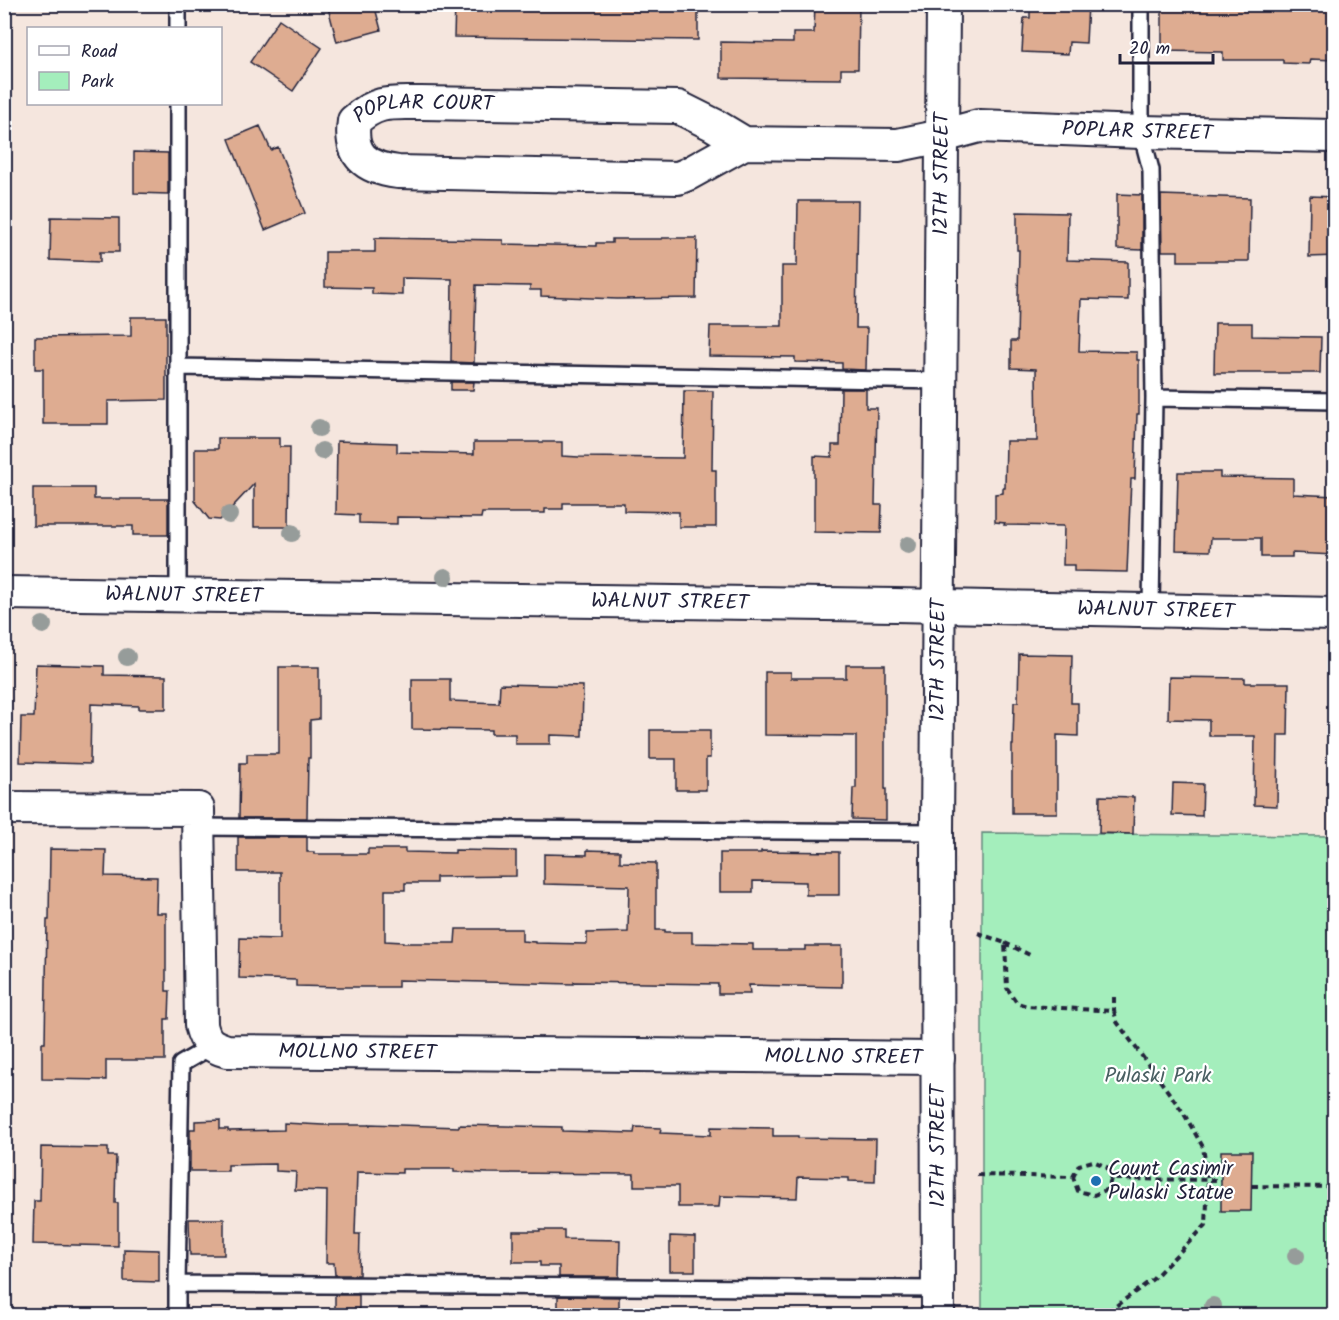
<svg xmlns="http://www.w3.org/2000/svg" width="1339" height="1320" font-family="Kalam,sans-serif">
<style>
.green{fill:#a4eebc;stroke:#63887c;stroke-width:1.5}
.building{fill:#deac91;stroke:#22223b;stroke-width:1.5}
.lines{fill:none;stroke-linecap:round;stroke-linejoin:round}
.service-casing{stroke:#22223b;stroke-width:20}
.minor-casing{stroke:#22223b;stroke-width:36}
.path{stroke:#22223b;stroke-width:4;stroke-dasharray:6 4.5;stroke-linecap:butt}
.service{stroke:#fff;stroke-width:15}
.minor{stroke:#fff;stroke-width:32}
.tree{fill:#969c9a}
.poi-dot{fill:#1f6fb2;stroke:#fff;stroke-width:2}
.labels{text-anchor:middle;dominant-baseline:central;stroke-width:4.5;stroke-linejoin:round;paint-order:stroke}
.street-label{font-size:21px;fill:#22223b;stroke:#fff}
.park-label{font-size:21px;fill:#495f62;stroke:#fff}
.poi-label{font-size:21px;fill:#22223b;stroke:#fff;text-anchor:start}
</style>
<rect width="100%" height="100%" fill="#f5e6de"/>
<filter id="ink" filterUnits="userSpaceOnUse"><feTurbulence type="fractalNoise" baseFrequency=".0167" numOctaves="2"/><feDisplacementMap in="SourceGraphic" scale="12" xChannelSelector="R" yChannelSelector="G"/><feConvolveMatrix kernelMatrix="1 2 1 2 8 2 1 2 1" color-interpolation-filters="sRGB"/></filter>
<g filter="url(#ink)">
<!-- green -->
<path class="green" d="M982,833L1334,836V1315L982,1316Z"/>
<!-- building -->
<path class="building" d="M327,4H374L381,30L337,42Z
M455,4H698V40L454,37Z
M815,4H859L858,69H841V79L721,78V42L793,43V33H814Z
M1030,4H1088L1086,43L1069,42L1068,54L1022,52L1024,18H1030Z
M1162,4H1335V60L1310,59L1309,64L1283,63V60H1223V52L1162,51Z
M279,19L322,48L293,91L250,62Z
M260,126L271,150L278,147L305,213L265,230L229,139Z
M134,152L168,153V194L134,193Z
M1117,194L1142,195V250L1117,249Z
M1161,195L1250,198L1249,261H1178V251H1162Z
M1310,196L1335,197V256L1309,257Z
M798,201H858L856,328H867L866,370L842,369V363L795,362V357L709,356L710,326H782V266H797Z
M1017,212L1068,213L1067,260L1128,262V300L1081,299L1079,351L1137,352V360H1139V414H1137L1135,479H1131L1127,572L1074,571V565H1063L1064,526L1004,525L1005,523L995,522V494L1003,493V488H1005L1006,441H1037L1036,369L1011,368V341H1017L1019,250H1017Z
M51,217L119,218V252H100V262L50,260Z
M375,238L503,240V244L596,246V243H612V239H662V238H697L696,298L617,299L541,296V290H530V286L476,285L474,363L451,362L452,279L402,278V295L372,294V288L325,287V252H375Z
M131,317H166V400L108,401V424H43V369H35V337L131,336Z
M1215,323H1252V336L1321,337L1320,373H1214Z
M451,382H474L473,390H451Z
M841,389H866V408H877L875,505H882L881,533L814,532V456L832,457V445H840Z
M684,391H713L712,470H716V527H679V512L624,511V503H563V509H545V513H482L481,518L397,517V524L359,523V515L336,514L337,441L397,443V452L474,454V442H562V456L579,457L683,458Z
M218,438H280V447H290L289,527H254V484L220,520L209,519L195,501V449H218Z
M1178,472H1220V477L1293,478V494L1335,496V555L1292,553V557H1261V538H1211L1210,551L1176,550Z
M33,488H94V499H168V535H133V526H33Z
M1019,654L1072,655L1071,703H1078V736L1057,735V813H1012V745H1013L1014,702H1018Z
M36,664L104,666V675L166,676V709H139V706L91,704L90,764L20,762L21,717H34Z
M846,665H885V789H886V820L852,819L853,788H856V736L765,735V672H791V678H846Z
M279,667H319V719L310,720V758H308L307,818H239L240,763H247V754H279Z
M1169,677L1245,678V683H1289L1288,735H1278L1277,806L1254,805L1255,736H1209V720L1168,719Z
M412,679H450V701L499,703L500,684L583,686L582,736L550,735V744H515V734H491V730L412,729Z
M650,730H710V758H706V790H676V759H650Z
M1173,783L1203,784L1202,816L1172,815Z
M1100,796L1134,797L1133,834L1099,833Z
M238,837H307V852H314V854H368V849H405V852L455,853V850L516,851V876L436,877V883H405V890H385V941L403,942V943H455L456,929H522V941L535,942V943L587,944V933L628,932L629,886L544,884V854L587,855V850L620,851V862L656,863V930H665V932H692V943L753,944V950H805V946H842V987L749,985L750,994H718V984L574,982V984L398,980V987H340L296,986V980L239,978L240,938L280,939V872H238Z
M50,849L106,850L105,876L157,877L156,913H166V991H170L169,1019H165V1060H106V1080L42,1079V1043H45L47,920H49Z
M761,851L839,852V895H806V882L753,881V892H720V853H761Z
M220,1120V1129H228V1131L284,1130V1123L323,1125H370V1124L459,1127V1125L562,1127V1131L634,1133L635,1127L661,1128L660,1133L711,1135V1127L773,1128V1136H798V1138L876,1139L875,1182L849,1181V1178L798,1177L797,1198L720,1196L719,1207H678V1186H634V1174L488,1173L454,1172V1169H402V1173L357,1172L355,1234H360L359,1275H335L334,1263H326L327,1191L295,1190L296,1172L276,1171V1164L228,1165V1171H190V1129H195V1121Z
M41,1147L108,1148V1156H116L115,1203H118V1246L33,1244L34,1201H40Z
M1221,1151H1252L1251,1211H1221Z
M189,1219H224V1255H190Z
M540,1230H564V1239L620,1240L619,1277H559V1266H540V1262H513V1231H540Z
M670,1236L695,1237V1271H670Z
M124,1249L159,1250V1282L124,1281Z
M335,1295H359V1316H335Z
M558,1296L619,1297V1316H558Z"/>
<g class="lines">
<defs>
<path id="service" d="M178,4V28
M1141,4V132L1151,170L1154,398
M178,104V594
M178,367L940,381
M1151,610L1154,398L1334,401
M197,827L937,832
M212,1046L181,1064L177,1284L938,1289
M177,1316V1284"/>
<g id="minor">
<path id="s1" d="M744,143L688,174L678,178L398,172C366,168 349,156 354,121C377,100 391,103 421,103L678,107L714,125L744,143L898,145L942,136L979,126L1141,132L1334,136"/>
<path id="s2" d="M4,593L895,605L1334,614"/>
<path id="s3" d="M4,808L198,809L201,1025C205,1042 210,1046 227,1051L938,1058"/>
<path id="s4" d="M938,1316L937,832L943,4"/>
</g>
</defs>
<!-- service casing -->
<use href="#service" class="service-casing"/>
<!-- minor casing -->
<use href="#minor" class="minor-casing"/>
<!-- path -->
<path class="path" d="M978,933L1005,943L1007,988L1017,1003L1027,1006L1114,1011L1117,1022L1183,1112L1203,1147L1208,1180L1206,1225L1153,1279L1102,1316
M1005,943L1030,955
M1114,997V1011
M977,1175L1073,1177L1078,1191L1094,1195L1108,1189L1111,1179L1221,1180
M1073,1177L1079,1165L1093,1161L1107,1167L1111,1179
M1252,1186L1334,1187V1097
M1333,1316L1334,1187"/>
<!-- service -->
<use href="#service" class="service"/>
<!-- minor -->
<use href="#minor" class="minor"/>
</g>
<!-- trees -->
<g class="tree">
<circle cx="319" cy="428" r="9"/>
<circle cx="322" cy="451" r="9"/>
<circle cx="229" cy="515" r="9"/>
<circle cx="292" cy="533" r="9"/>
<circle cx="908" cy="545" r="9"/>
<circle cx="445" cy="577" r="9"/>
<circle cx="43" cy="625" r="9"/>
<circle cx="127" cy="657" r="9"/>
<circle cx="1296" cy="1256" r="9"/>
<circle cx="1213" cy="1306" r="9"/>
</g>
</g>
<!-- markers -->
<circle class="poi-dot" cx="1096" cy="1181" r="6"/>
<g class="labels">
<!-- street labels -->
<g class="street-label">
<text stroke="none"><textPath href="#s1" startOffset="507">POPLAR COURT</textPath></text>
<text stroke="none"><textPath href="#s1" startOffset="1233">POPLAR STREET</textPath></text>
<text stroke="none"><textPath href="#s4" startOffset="1142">12TH STREET</textPath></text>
<text stroke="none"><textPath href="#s2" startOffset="180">WALNUT STREET</textPath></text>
<text stroke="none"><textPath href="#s2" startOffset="666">WALNUT STREET</textPath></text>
<text stroke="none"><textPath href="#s2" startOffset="1152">WALNUT STREET</textPath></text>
<text stroke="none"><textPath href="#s4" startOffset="656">12TH STREET</textPath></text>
<text stroke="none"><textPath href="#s3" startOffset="580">MOLLNO STREET</textPath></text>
<text stroke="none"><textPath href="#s3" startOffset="1066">MOLLNO STREET</textPath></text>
<text transform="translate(938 1146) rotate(-90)">12TH STREET</text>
</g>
<!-- park labels -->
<g class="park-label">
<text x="1158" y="1076">Pulaski Park</text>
</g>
<!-- poi labels -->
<g class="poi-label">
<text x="1108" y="1169">Count Casimir<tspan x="1108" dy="24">Pulaski Statue</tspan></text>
</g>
</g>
<!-- margin -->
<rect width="1339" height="1320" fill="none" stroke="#fff" stroke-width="24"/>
<rect x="12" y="12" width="1315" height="1296" fill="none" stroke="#22223b" stroke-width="2" filter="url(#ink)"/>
<!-- legend -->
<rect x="27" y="27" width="195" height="78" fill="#ffffff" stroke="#a7a7b1" stroke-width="1.5"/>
<rect x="39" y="46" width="30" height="9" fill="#ffffff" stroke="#a7a7b1" stroke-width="1.5"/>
<text x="81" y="57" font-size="18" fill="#22223b">Road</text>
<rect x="39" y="72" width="30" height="18" fill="#a4eebc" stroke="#a7a7b1" stroke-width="1.5"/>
<text x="81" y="87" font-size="18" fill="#22223b">Park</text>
<!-- scale -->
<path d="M1120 54v9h93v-9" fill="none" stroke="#22223b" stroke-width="3"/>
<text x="1129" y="54" font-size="18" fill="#22223b" stroke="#ffffff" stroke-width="4.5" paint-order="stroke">20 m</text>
</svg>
